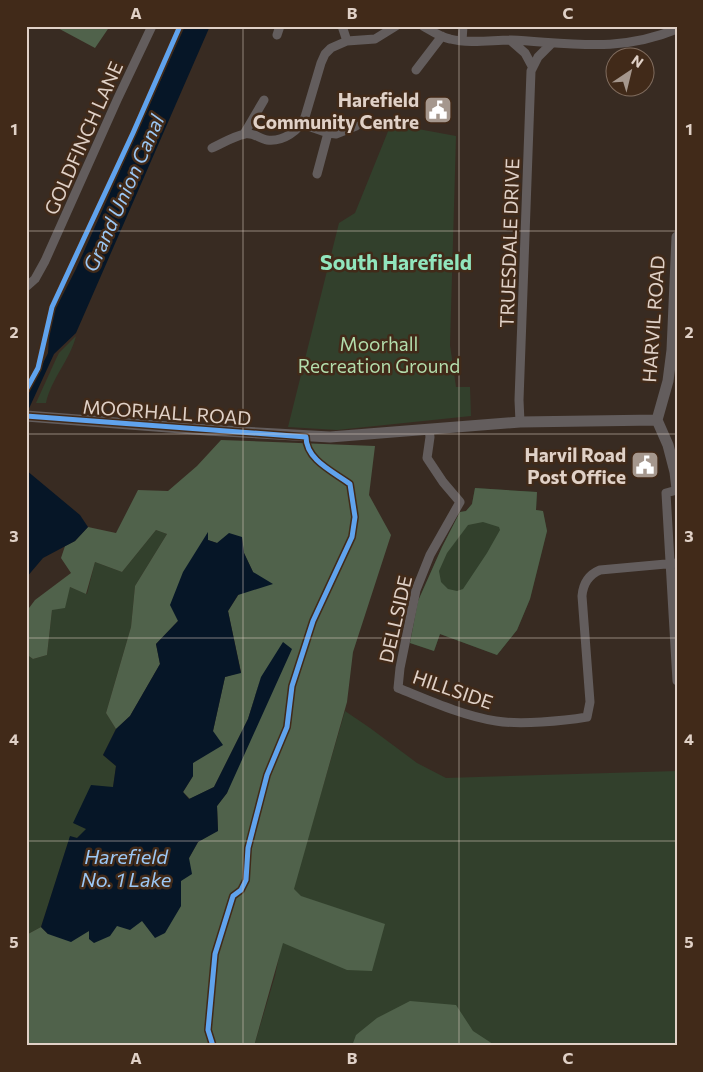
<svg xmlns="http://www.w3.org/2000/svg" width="703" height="1072" font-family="Commissioner,sans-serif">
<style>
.green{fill:#32402c}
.forest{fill:#50624b;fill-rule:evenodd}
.water{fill:#061627}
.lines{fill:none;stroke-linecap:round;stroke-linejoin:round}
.minor{stroke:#635d5d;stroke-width:9}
.tertiary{stroke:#635d5d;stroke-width:11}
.cycleway-casing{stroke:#412a19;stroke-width:8}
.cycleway{stroke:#60a3ed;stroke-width:5}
.grid{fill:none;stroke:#e0d1c7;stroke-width:1;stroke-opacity:0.55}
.labels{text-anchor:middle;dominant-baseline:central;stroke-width:5;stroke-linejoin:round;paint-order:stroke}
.poi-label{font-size:19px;font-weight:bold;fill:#e0d1c7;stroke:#412a19;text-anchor:end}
.street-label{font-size:19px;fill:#e0d1c7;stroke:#412a19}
.park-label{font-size:19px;fill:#b3ddac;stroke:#412a19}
.water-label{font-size:20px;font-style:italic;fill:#9cc8f5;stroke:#412a19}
.quarter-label{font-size:21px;font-weight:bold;fill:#91e5bd;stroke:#412a19}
.neatline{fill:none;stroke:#e0d1c7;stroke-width:2}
.grid-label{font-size:16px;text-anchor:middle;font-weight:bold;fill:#e0d1c7}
</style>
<rect width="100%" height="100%" fill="#382b22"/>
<!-- green -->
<path class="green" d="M391,124L456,136L450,345L456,387H470L471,416L337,430L288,427L339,223L355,213Z
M76,336C70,360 51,379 46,403H36L56,359L59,353Z
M475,488L537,492L536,510L543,511L547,531L530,599L517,630L497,655L440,634L434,651L410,643L418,601L442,547L460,512L466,511L472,504Z
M156,530L167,534L135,586L131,627L106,713L116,729L103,755L116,766L113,787L74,823L87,829L77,838L70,837L41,927L28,934L26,938V654L33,659L47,655L52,610L70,587L87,594L95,562L122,572Z
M345,711L370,728L417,763L446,778L677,771V1046H254L275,976L293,889Z"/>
<!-- forest -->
<path class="forest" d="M54,26H110L95,48Z
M221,440L375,446L369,495L391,535L353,652L347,702L294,889L301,896L385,924L372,971L347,970L283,943L254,1046H26V938L28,934L41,927L48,934L89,931L142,921L181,906V881L189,858L198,842L218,830L217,806L227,793L261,677L248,719L214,787L190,799L183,792L193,776V763L213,731L225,677L241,672L228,611L253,572L244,553L242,537L217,543L208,540L207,534L178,621L156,644L160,664L130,716L116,729L106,713L131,627L135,586L167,534L156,530L122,572L95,562L86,594L70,587L65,608L52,610L47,655L33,659L26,654V612L35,600L71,573L61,558L65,546L75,541L88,527L116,533L138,490L168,491L197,466Z
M475,488L537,492L536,510L543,511L547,531L530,599L517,630L497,655L440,634L434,651L410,643L418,601L442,547L460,512L466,511L472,504ZM483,522L499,527L500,530L487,553L463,589L457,591L448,589L441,582L439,571L447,553L468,525Z
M410,1001L456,1005L473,1031L496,1046H352L356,1035L377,1018Z"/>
<!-- water -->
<path class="water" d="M185,26H210L76,333L54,354L26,415V398L48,353L50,323L55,310L76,269Z
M26,470L80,515L88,527L75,541L43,558L26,578Z
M208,532V540L217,543L229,533L242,537L244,553L253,572L273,584L238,595L228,611L241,673L225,677L213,731L223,745L193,763V776L183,792L189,799L214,787L248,719L261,677L283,642L292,649L227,793L217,806L218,831L198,842L189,858L192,874L181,881V906L165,933L155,938L142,921L130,930L117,926L110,936L94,943L89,939V931L71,942L48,934L41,927L70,836L77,838L86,829L73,823L91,785L113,787L116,766L103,755L116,729L130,716L160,664L156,644L178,621L170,605L183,572Z"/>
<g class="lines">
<!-- minor -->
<path class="minor" d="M342,26L347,41
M423,26C432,31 440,37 450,39C470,44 492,40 511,40C572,43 619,53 677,29
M277,35L280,26
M510,40L525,53L532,66
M462,41L463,26
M416,70L442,36
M302,124L328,133L317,174
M328,133L336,134L356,126
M244,134L264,100
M212,148C223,143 234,136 245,134C253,132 260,139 267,140C283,142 299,131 305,117L321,63L325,54L331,48L347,41L375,39L396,26
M26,287L35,279L45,261L117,100L152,26
M520,422L519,400L531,71L538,57L552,43
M429,429L430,437L427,458L443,482L460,502L430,555L416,590L400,668L398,688C428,700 463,716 496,721C520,725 563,721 587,717L590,702L582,596C583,584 588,575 600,570L677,563
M677,490L666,493L677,681"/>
<!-- tertiary -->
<path class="tertiary" d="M677,237L672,350L668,381L657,420L668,445L675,472L677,489
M26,416L207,430L330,437L520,422L657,420"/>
<defs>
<path id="cycleway" d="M26,390L38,368L52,307L133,133L180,26
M26,416L306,437C306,460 334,472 350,484L355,517L352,537L313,621L292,686L287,727L267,775L248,848L246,880L241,890L233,896L215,954L208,1030L213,1046"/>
</defs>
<!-- cycleway casing -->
<use href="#cycleway" class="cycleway-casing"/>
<!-- cycleway -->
<use href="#cycleway" class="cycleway"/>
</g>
<!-- grid -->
<path class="grid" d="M243,26V1046M459,26V1046M26,231H677M26,434H677M26,638H677M26,841H677"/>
<!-- icons -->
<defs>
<symbol id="civic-square" viewBox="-11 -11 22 22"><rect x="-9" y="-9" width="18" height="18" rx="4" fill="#a5978d" stroke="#412a19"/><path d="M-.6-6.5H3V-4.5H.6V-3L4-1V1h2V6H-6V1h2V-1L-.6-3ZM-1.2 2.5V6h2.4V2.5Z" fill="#fff"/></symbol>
</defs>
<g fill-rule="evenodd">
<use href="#civic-square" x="422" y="94" width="32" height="32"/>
<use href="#civic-square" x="629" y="449" width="32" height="32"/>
</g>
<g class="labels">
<!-- poi labels -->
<g class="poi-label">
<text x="419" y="99">Harefield<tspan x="419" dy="22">Community Centre</tspan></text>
<text x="626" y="454">Harvil Road<tspan x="626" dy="22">Post Office</tspan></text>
</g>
<!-- street labels -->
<g class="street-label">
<text transform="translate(83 138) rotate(-66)">GOLDFINCH LANE</text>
<text transform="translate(509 243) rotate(-88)">TRUESDALE DRIVE</text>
<text transform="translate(653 319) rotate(-86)">HARVIL ROAD</text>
<text transform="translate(167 412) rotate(4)">MOORHALL ROAD</text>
<text transform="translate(395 619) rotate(-77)">DELLSIDE</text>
<text transform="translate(453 689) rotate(19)">HILLSIDE</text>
</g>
<!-- park labels -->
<g class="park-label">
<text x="379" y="343">Moorhall<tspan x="379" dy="22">Recreation Ground</tspan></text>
</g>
<!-- water labels -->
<g class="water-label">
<text transform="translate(123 193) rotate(-66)">Grand Union Canal</text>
<text x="126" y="856">Harefield<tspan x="126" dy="23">No. 1 Lake</tspan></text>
</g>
<!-- quarter labels -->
<g class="quarter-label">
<text x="396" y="261">South Harefield</text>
</g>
</g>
<!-- border -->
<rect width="703" height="1072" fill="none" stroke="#412a19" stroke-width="55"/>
<!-- north arrow -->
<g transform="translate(630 72) rotate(35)"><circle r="24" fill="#412a19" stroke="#816d5f"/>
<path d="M0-4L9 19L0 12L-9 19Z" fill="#a5978d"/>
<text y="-8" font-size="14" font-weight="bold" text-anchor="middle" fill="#e0d1c7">N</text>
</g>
<rect x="28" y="28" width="648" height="1016" class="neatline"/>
<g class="grid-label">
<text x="136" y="19">A</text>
<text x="352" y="19">B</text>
<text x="568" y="19">C</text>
<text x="14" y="135">1</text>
<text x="689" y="135">1</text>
<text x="14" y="338">2</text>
<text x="689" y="338">2</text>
<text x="14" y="542">3</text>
<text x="689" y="542">3</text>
<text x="14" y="745">4</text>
<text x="689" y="745">4</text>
<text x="14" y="948">5</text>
<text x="689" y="948">5</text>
<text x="136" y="1064">A</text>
<text x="352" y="1064">B</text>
<text x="568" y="1064">C</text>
</g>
</svg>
